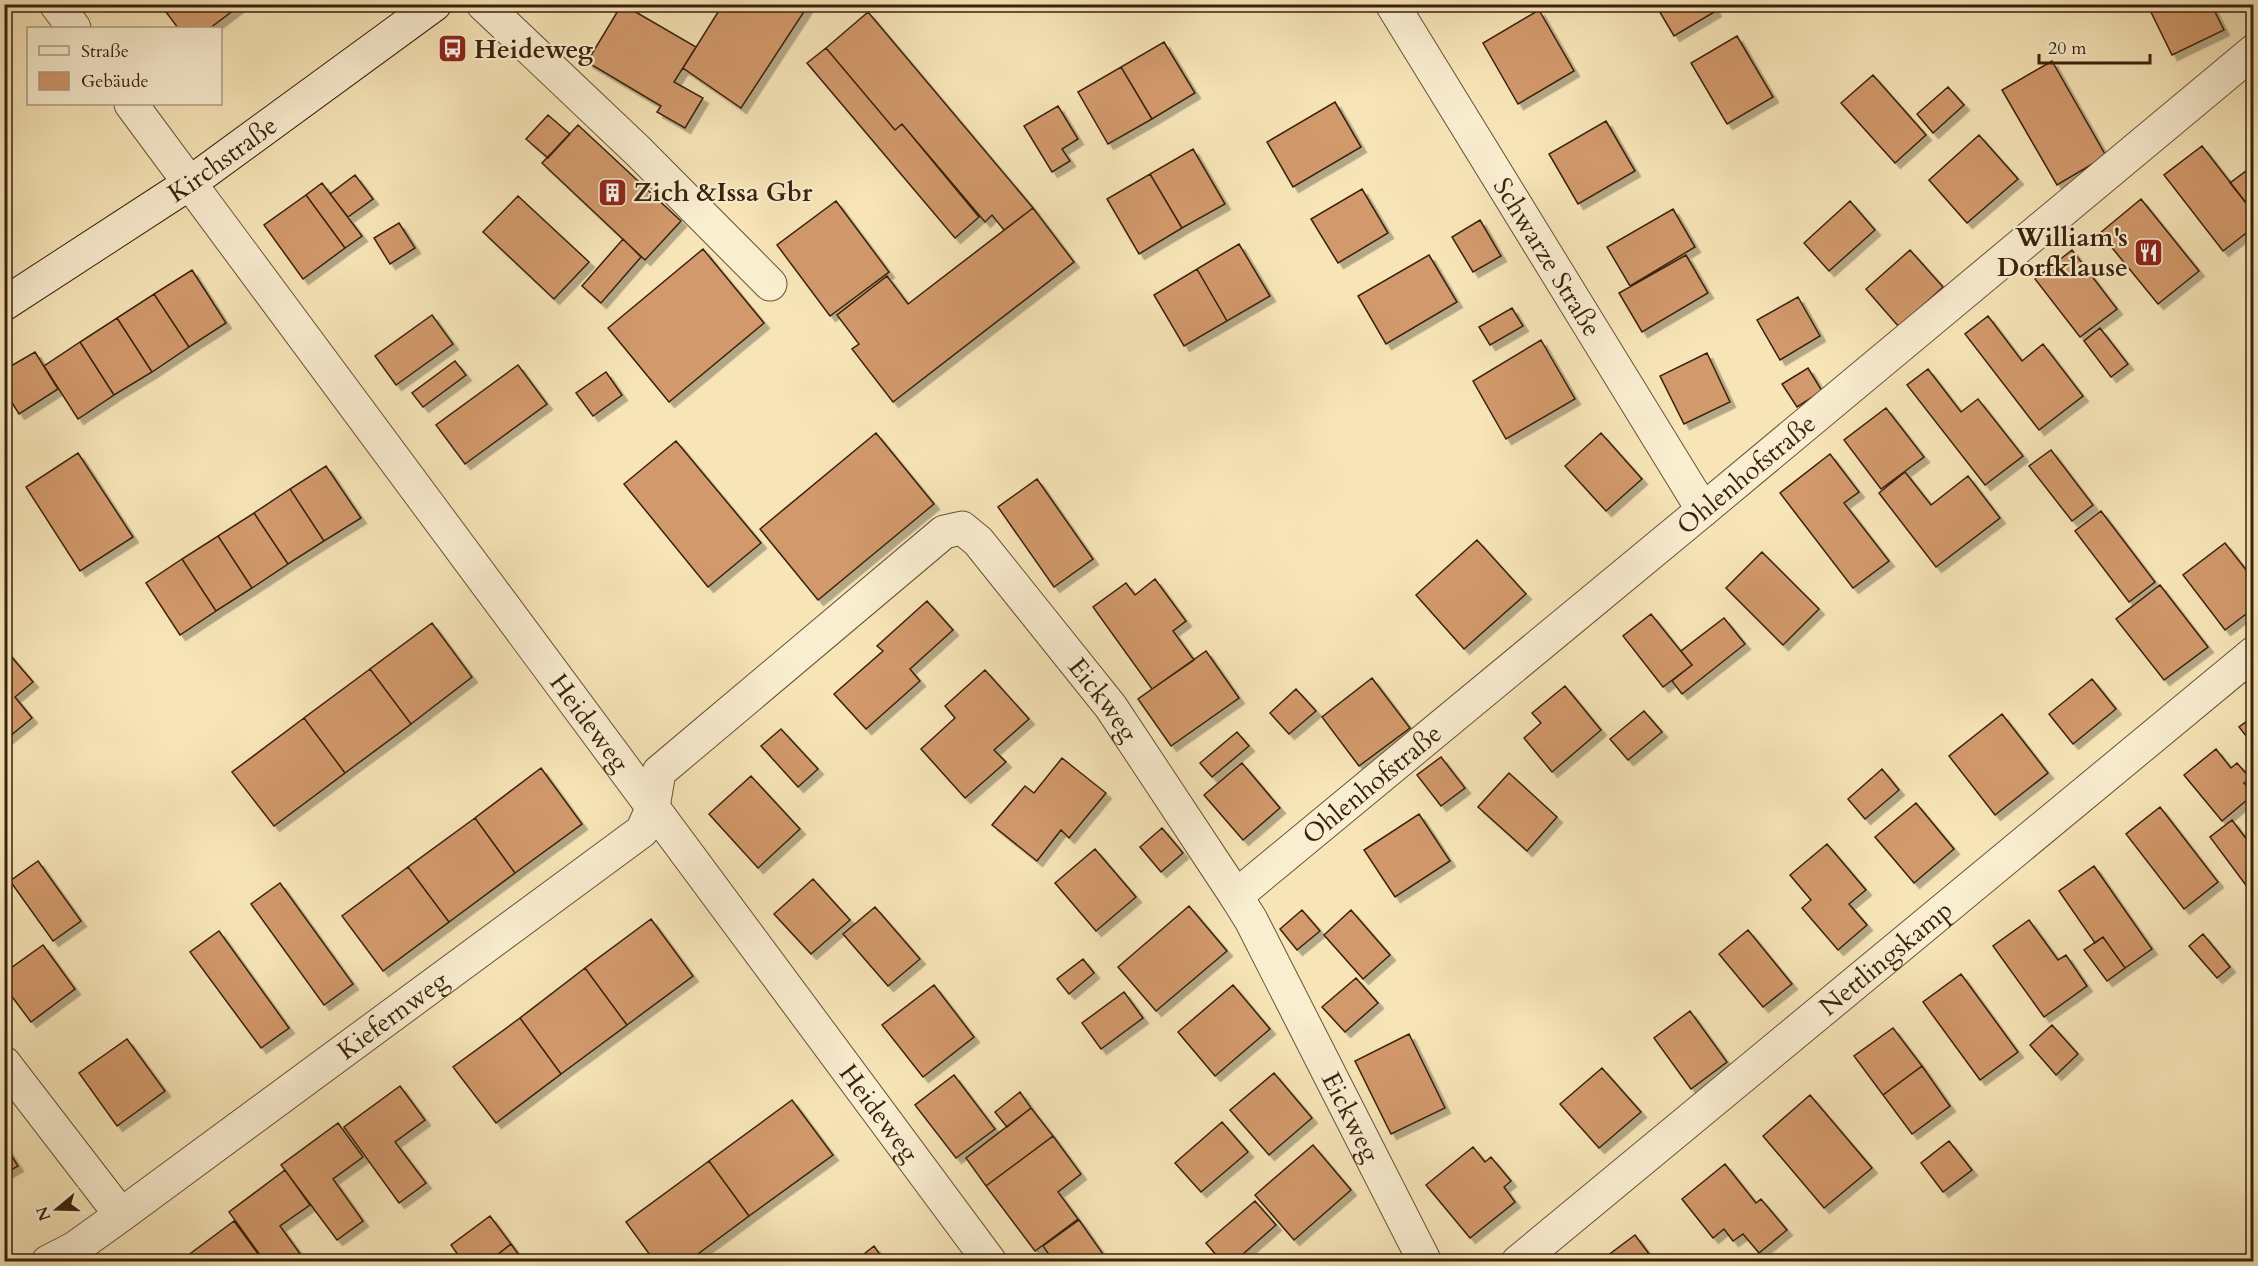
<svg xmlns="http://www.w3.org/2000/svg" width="2258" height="1266" font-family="Cardo,serif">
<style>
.building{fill:#d2996c;stroke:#39220b;stroke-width:1.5;filter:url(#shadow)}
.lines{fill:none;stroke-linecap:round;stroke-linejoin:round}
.street-casing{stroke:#685336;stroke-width:35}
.secondary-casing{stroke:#39220b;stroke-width:35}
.street{stroke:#faeed1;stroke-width:33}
.secondary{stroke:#faeed1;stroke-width:33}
.labels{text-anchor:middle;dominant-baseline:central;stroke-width:4.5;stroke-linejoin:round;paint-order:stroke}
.poi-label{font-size:26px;font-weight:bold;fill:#39220b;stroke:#faeed1;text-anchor:start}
.street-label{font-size:26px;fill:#39220b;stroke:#faeed1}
</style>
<defs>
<filter id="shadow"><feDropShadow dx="5.5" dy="5.5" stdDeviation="0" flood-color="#0004"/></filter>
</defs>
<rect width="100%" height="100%" fill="#f7e5b8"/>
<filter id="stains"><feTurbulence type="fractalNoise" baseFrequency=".00333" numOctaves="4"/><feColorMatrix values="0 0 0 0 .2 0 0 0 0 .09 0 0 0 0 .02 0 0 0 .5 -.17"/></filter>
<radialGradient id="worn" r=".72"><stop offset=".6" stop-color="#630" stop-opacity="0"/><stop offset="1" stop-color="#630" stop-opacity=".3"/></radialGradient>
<!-- building -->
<path class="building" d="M160,4H242L210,28H178Z
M622,4L696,47L674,82L703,98L685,128L657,112L661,106L587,62Z
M723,4H809L741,108L683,68Z
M1655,4H1712L1716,11L1674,36Z
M2147,4H2211L2224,30L2172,55Z
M1539,10L1574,71L1518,104L1483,43Z
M868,12L1033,208L1004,230L992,215L985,222L902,124L895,130L826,48Z
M1737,36L1773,97L1727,124L1691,63Z
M1164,42L1195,93L1152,119L1121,67Z
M826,48L895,130L902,124L979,217L955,238L807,63Z
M2052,61L2106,156L2057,185L2002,90Z
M1121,67L1152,119L1108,144L1078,92Z
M1873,75L1926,135L1895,163L1841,103Z
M1948,87L1964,105L1933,133L1917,114Z
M1335,102L1361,147L1293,187L1267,142Z
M1058,106L1078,139L1062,149L1070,161L1052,172L1024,126Z
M548,115L570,134L548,158L526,139Z
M1606,121L1635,171L1578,204L1549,154Z
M578,125L681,221L645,260L542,163Z
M1979,135L2018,179L1967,223L1929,180Z
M2202,146L2254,213V227L2223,251L2164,175Z
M1193,149L1225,204L1182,228L1150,174Z
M2254,165V213L2230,183Z
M1150,174L1182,228L1139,254L1107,199Z
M355,175L373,199L348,217L330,194Z
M322,183L362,236L345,248L306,195Z
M1362,189L1388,233L1338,263L1311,219Z
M306,195L345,248L303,279L264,225Z
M518,196L589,262L554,299L483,232Z
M2141,199L2199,271L2158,304L2100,233Z
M836,201L889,272L830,316L777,245Z
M1850,201L1875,230L1829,271L1804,243Z
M1033,208L1074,262L893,402L852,349L859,344L837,315L887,276L908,304Z
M1673,209L1695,247L1630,286L1607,247Z
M1480,220L1501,256L1473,272L1452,237Z
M399,223L415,248L390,264L374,238Z
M623,239L641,257L601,303L582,286Z
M1239,244L1270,296L1227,321L1197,269Z
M703,249L764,323L669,402L608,328Z
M1910,250L1943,287L1899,327L1866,289Z
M2072,250L2117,309L2080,337L2035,279Z
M1429,255L1457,302L1386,344L1358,296Z
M1686,255L1708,293L1642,332L1619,293Z
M1197,269L1227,321L1184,346L1154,295Z
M192,270L226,323L189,347L154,294Z
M154,294L189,347L152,372L117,318Z
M1798,297L1820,336L1780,360L1757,320Z
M1512,308L1523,326L1490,345L1479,327Z
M432,315L453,344L396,385L375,356Z
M1988,316L2022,361L2043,344L2083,396L2039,430L1965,334Z
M117,318L152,372L114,395L80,342Z
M2100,328L2128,364L2111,377L2084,341Z
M1541,340L1575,399L1506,439L1473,381Z
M80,342L114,395L78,419L44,366Z
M35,352L58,389L19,414L4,390V370Z
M1707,353L1730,402L1684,424L1660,376Z
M455,361L466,375L423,407L412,393Z
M518,365L547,404L465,464L436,425Z
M1808,368L1822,391L1797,407L1782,384Z
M1928,369L1961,412L1978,399L2023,456L1985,485L1907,385Z
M606,372L622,395L593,416L576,393Z
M1886,408L1924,457L1881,489L1844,440Z
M876,433L934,504L818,600L760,529Z
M1601,433L1642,479L1606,511L1565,466Z
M676,441L761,543L708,587L624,484Z
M2051,450L2093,505L2072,521L2029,466Z
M78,453L133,537L80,571L26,487Z
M1830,454L1859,492L1844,503L1889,561L1853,588L1780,493Z
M326,466L361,518L324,541L290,489Z
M1905,472L1931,505L1968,476L2000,518L1936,567L1879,493Z
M1037,479L1093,559L1054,587L998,507Z
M290,489L324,541L288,564L254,513Z
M2101,511L2155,582L2129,602L2075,531Z
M254,513L288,564L252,588L218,536Z
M218,536L252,588L216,611L182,559Z
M1477,540L1526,594L1464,649L1416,595Z
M2225,543L2254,580V608L2225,630L2183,575Z
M1762,552L1819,609L1783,645L1726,588Z
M182,559L216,611L180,635L146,583Z
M1155,579L1186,621L1173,631L1194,660L1152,689L1093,607L1126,583L1135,595Z
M2160,585L2208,647L2164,680L2116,619Z
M927,601L953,630L910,669L920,681L866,729L834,694L883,651L877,646Z
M1651,614L1692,665L1663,687L1623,636Z
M1724,618L1745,644L1682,694L1672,681L1692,665L1681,651Z
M432,623L472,677L411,724L370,669Z
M4,648L33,682L15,697L32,718L4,741Z
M1206,651L1239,698L1171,746L1138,699Z
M370,669L411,724L345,773L304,718Z
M985,670L1029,719L994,750L1006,762L965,798L921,749L955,718L945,706Z
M1372,678L1410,728L1359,766L1322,717Z
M2092,679L2116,709L2073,744L2049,714Z
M1565,686L1601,730L1552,772L1524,738L1541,723L1532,713Z
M1296,689L1316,711L1289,734L1270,713Z
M1644,711L1662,732L1628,760L1610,739Z
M2002,714L2048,773L1995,815L1949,756Z
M2254,716V746L2239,727Z
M304,718L345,773L274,826L232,772Z
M781,729L818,769L798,787L761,746Z
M1237,732L1249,746L1212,777L1200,763Z
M2216,749L2231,768L2237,763L2250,778L2244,783L2254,794L2222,821L2184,775Z
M1441,757L1465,788L1441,806L1417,775Z
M1062,758L1106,793L1069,838L1061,830L1037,861L992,825L1025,786L1034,793Z
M1242,763L1280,808L1243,840L1204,795Z
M541,768L582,824L515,873L475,818Z
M1882,769L1899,790L1865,819L1848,799Z
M1509,773L1557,817L1527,851L1478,807Z
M751,776L800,829L758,868L709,814Z
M1916,803L1954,849L1914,883L1875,837Z
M2160,807L2218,882L2184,909L2126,834Z
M1419,814L1450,861L1395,897L1364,850Z
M475,818L515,873L449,922L408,867Z
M2232,820L2254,849V896L2210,837Z
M1162,828L1183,853L1161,872L1140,847Z
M1827,844L1866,890L1849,904L1867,925L1838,950L1802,908L1811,900L1790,875Z
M1095,849L1136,897L1096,931L1055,883Z
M38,861L81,921L53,941L10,881Z
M2094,866L2152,949L2125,968L2103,937L2095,943L2059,891Z
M408,867L449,922L383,971L342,916Z
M813,879L850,920L811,954L774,914Z
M280,883L353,984L324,1005L251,904Z
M1189,906L1227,951L1156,1011L1118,967Z
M875,907L920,959L888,986L843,934Z
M1302,910L1320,931L1297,950L1280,929Z
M1351,910L1390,955L1363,979L1324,935Z
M651,919L693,976L627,1025L585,968Z
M2029,920L2058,960L2066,955L2087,986L2044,1017L1993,946Z
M1748,930L1792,984L1763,1007L1719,954Z
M219,931L289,1028L261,1048L190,952Z
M2203,934L2230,967L2217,978L2189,946Z
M2103,937L2125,968L2107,981L2084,950Z
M43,945L75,989L31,1022L4,986V973Z
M1083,959L1094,973L1069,994L1057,979Z
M585,968L627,1025L561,1074L520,1018Z
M1961,974L2018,1052L1980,1080L1923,1002Z
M1356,978L1378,1003L1345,1032L1322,1007Z
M934,985L974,1037L923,1077L882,1025Z
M1233,985L1270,1029L1215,1076L1178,1032Z
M1124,992L1143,1018L1101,1049L1082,1023Z
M1690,1011L1727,1062L1691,1089L1654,1038Z
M520,1018L561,1074L496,1123L453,1067Z
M2052,1025L2078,1054L2056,1075L2030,1045Z
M1893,1028L1922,1066L1883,1095L1854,1056Z
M1409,1034L1445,1108L1391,1134L1355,1061Z
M127,1039L165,1091L117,1126L79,1073Z
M1922,1066L1950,1106L1912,1134L1883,1095Z
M1602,1068L1641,1112L1599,1148L1560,1104Z
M1274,1073L1312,1118L1269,1155L1230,1110Z
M954,1075L995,1129L956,1158L915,1105Z
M400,1086L425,1120L395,1142L426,1183L399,1203L344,1127Z
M1020,1092L1031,1108L1007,1127L995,1112Z
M1810,1095L1872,1168L1824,1208L1763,1136Z
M792,1100L833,1155L749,1216L709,1161Z
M1031,1108L1053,1136L986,1186L966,1158Z
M1222,1122L1248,1152L1201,1192L1175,1163Z
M338,1123L363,1157L333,1179L363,1221L337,1240L281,1165Z
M1053,1136L1081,1174L1058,1192L1078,1219L1035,1251L986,1186Z
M1949,1141L1972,1170L1943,1192L1921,1163Z
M4,1144L18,1166L4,1174Z
M1313,1145L1351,1190L1294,1240L1255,1195Z
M1473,1147L1485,1162L1491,1157L1511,1181L1504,1187L1515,1202L1470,1238L1426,1185Z
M709,1161L749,1216L687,1262H655L626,1222Z
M1725,1164L1756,1203L1761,1199L1787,1230L1759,1253L1743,1234L1733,1241L1724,1229L1713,1238L1682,1199Z
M285,1170L310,1205L280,1226L306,1262H265L229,1212Z
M1255,1201L1276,1225L1234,1262H1222L1206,1243Z
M490,1216L511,1244L488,1262H463L451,1245Z
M1079,1220L1103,1254L1093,1262H1054L1043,1246Z
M234,1221L259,1255L250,1262H179Z
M1635,1235L1655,1262H1599Z
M511,1244L524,1262H488Z
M874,1246L885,1262H854Z"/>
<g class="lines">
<defs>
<g id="street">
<path d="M56,4L74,28"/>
<path d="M483,4L639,152L770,284"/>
<path id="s1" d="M1392,4L1703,510"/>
<path id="s2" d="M131,104L990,1262"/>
<path id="s3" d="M1236,896L1703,510L2254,51"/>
<path d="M4,1063L121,1215"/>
<path id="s4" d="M48,1262L75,1248L121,1215L642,831L653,807L659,772L944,532L962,528L978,541L1111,707L1236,896L1251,920L1425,1262"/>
<path id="s5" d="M1518,1262L2254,653"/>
</g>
<g id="secondary">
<path id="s6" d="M4,304L190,183L435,4"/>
</g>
</defs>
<!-- street casing -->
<use href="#street" class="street-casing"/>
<!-- secondary casing -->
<use href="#secondary" class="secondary-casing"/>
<!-- street -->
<use href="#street" class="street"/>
<!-- secondary -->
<use href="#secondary" class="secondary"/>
</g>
<!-- icons -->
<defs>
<symbol id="bus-square" viewBox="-11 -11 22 22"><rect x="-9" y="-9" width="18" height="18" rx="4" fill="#8f2418" stroke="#faeed1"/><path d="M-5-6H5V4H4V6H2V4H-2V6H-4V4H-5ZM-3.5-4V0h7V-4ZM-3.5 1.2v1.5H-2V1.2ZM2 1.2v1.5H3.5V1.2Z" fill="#fff"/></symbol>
<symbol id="building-square" viewBox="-11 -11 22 22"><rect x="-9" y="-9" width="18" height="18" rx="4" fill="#8f2418" stroke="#faeed1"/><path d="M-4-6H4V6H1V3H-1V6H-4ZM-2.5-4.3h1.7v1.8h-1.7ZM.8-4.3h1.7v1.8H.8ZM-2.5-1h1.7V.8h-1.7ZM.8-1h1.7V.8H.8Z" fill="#fff"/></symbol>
<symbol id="restaurant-square" viewBox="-11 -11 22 22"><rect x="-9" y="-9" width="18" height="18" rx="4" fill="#8f2418" stroke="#faeed1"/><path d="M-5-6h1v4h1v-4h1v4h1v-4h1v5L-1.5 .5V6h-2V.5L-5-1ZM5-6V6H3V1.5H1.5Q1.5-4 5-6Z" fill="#fff"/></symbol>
</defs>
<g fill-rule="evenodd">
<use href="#bus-square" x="436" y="32" width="33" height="33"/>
<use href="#building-square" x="596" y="176" width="33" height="33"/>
<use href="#restaurant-square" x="2132" y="236" width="33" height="33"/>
</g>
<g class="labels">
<!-- poi labels -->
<g class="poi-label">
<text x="474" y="49">Heideweg</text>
<text x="633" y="192">Zich &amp;Issa Gbr</text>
<text x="2128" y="237" text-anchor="end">William's<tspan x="2128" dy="30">Dorfklause</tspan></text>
</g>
<!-- street labels -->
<g class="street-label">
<text stroke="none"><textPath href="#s6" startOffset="262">Kirchstraße</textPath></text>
<text stroke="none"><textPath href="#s1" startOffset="297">Schwarze Straße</textPath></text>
<text stroke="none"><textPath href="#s3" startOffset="662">Ohlenhofstraße</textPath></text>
<text stroke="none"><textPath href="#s4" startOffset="1410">Eickweg</textPath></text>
<text stroke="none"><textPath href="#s2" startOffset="770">Heideweg</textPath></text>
<text stroke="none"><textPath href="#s3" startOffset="176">Ohlenhofstraße</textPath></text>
<text stroke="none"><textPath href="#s5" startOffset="477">Nettlingskamp</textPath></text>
<text stroke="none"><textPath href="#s4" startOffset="424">Kiefernweg</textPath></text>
<text stroke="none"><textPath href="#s2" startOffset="1256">Heideweg</textPath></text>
<text stroke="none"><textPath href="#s4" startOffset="1896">Eickweg</textPath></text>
</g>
</g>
<!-- margin -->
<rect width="2258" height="1266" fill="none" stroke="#f7e5b8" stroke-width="24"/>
<rect x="6" y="6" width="2246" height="1254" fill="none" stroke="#39220b" stroke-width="3"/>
<rect x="12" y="12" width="2234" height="1242" fill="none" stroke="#39220b" stroke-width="1.5"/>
<!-- legend -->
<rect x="27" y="27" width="195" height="78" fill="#faeed1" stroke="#ad9c82" stroke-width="1.5"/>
<rect x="39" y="46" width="30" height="9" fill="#faeed1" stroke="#ad9c82" stroke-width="1.5"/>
<text x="81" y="57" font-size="18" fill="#39220b">Straße</text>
<rect x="39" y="72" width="30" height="18" fill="#d2996c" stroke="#ad9c82" stroke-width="1.5"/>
<text x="81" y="87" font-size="18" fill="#39220b">Gebäude</text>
<!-- north arrow -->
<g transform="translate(57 1209) rotate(251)" stroke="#faeed1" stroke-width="4.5" paint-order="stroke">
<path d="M0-4.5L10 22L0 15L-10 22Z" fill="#39220b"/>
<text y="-9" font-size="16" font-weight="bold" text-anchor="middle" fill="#39220b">N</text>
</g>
<!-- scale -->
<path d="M2039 54v9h111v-9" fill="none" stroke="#39220b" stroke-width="3"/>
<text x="2048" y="54" font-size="18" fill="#39220b" stroke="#faeed1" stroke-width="4.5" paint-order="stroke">20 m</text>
<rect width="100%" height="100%" filter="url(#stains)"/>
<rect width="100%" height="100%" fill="url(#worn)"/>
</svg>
